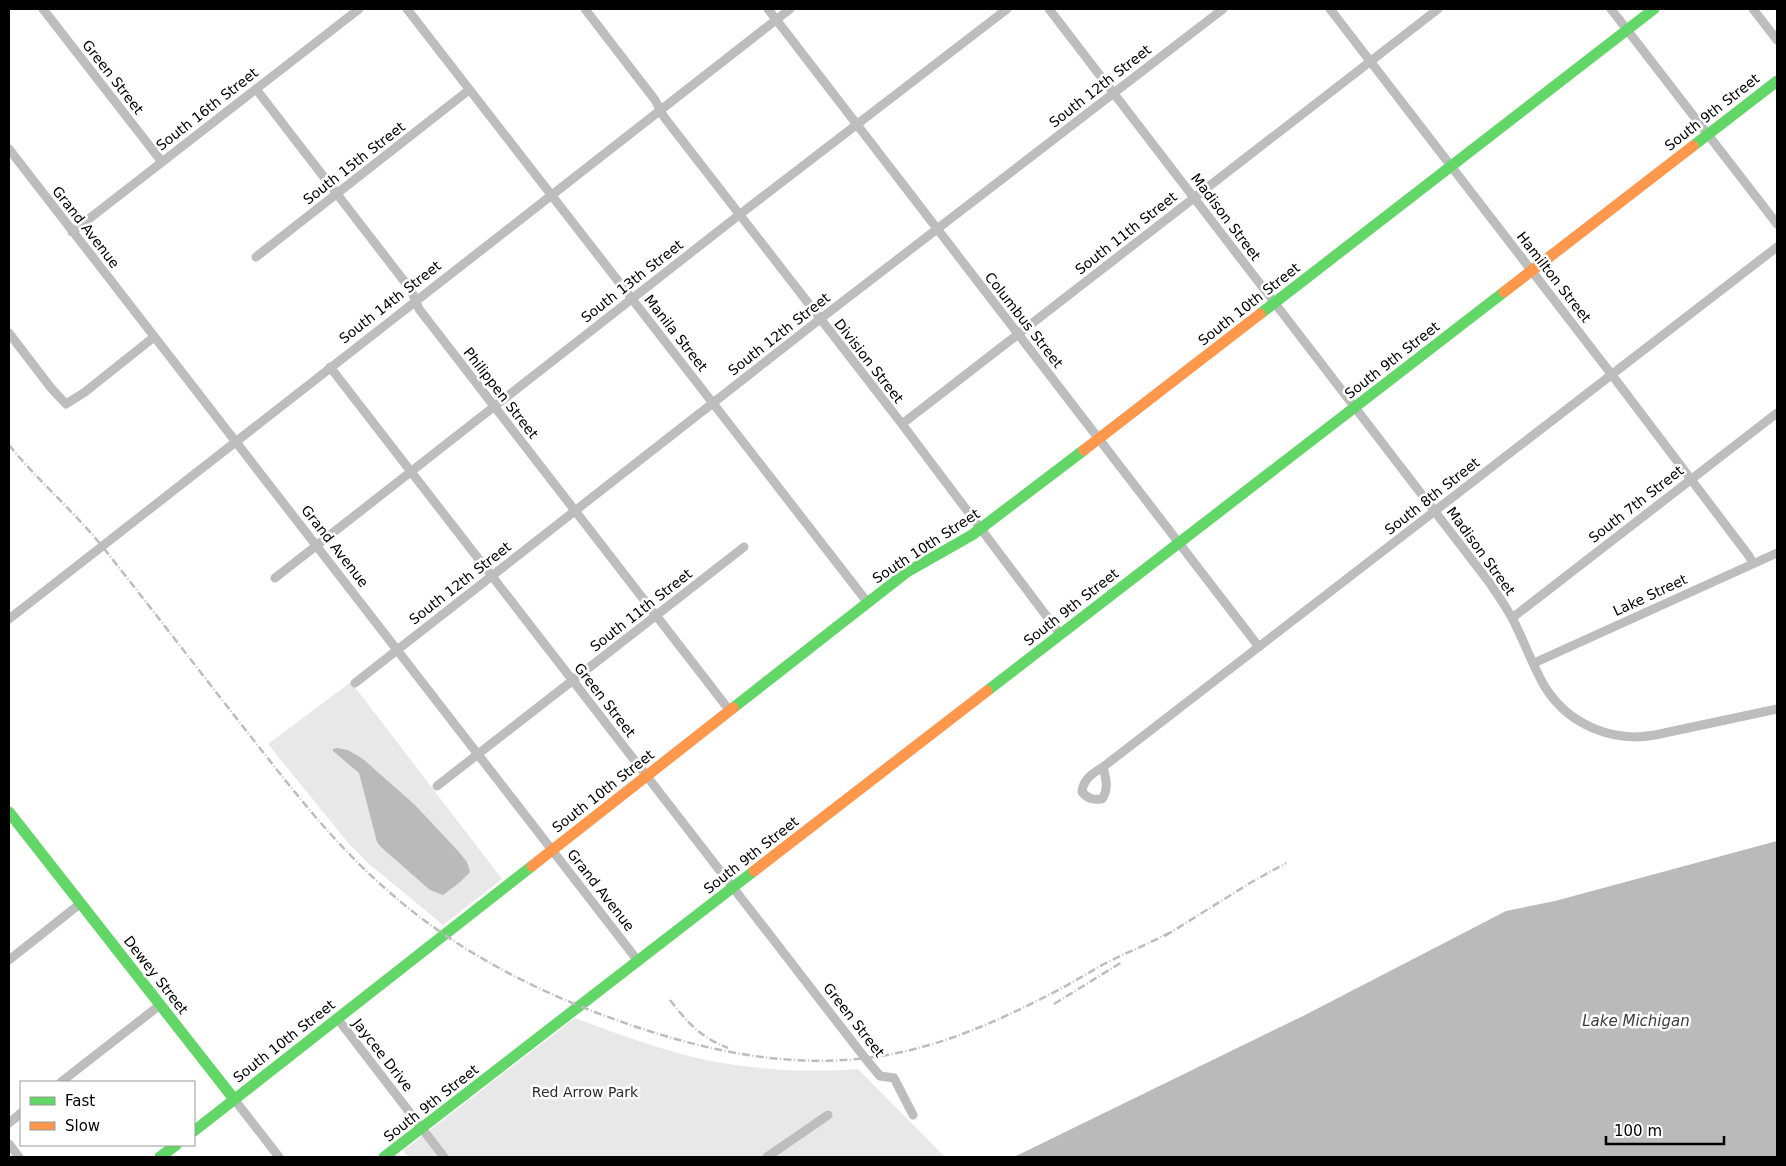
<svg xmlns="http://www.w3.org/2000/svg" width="1786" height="1166" font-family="'DejaVu Sans',sans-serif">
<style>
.green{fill:#e8e8e8}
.water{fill:#bababa}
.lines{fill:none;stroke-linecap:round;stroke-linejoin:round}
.street{stroke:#bdbdbd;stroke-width:9}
.fast{stroke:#63d668;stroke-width:11}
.slow{stroke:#ff974d;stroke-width:11}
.rail{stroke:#bdbdbd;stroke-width:2.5;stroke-dasharray:8 2.5 1 2.5;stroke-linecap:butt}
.labels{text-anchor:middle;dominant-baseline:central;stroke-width:5;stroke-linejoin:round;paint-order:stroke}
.street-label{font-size:14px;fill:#000;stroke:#fff}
.park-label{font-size:14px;fill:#2c2c2c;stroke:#fff}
.water-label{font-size:15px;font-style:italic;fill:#3d3d3d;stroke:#fff}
</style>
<rect width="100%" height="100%" fill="#fff"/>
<!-- green -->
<path class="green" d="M351,682L502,879L443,925L368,863L349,844L268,744Z
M575,1018C618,1034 661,1050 706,1060C756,1070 808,1073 858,1069L945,1157H408L403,1151Z"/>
<!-- water -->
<path class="water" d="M337,748L348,750L363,759L415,805L458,851L467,862L470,872L459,883L443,895L430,890L381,847L377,842L359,773L333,751V749Z
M1777,841V1157H1014L1305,1015L1506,911L1555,901Z"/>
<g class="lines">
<!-- street -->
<path class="street" d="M43,9L162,162
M407,9L868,603
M585,9L655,100L664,117L902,424L1060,634
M768,9L1259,647
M1049,9L1489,582C1497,594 1505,605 1512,618C1524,640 1532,665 1545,687C1568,724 1612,743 1655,735L1777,709
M1330,9L1612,375L1749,556L1753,564
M1611,9L1777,224
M1753,9L1777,40
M256,89L411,290L419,309L730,711
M9,149L638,961
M72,232L359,9
M256,257L469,90
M9,333L51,388L66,404L85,392L154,337
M330,367L865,1058L880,1076L894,1078L913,1115
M902,424L1438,9
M275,578L739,215L1007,9
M1512,618L1777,413
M9,619L790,9
M1534,663L1777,553
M355,683L824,316L1223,9
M1103,767C1106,779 1109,789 1102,799C1093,800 1088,799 1082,792C1083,779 1093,773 1103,767L1777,247
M437,786L744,547
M9,960L81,903
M337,1018L444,1157
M61,1082L160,1005
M234,1099L279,1157
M9,1123L21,1113
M9,1144L19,1157
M767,1157L828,1115"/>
<!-- fast -->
<path class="fast" d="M1693,146L1777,81
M1260,314L1654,9
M987,691L1504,292
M733,708L907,572L972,535L1084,450
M9,812L234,1099
M194,1131L532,866
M160,1157L176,1145
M384,1157L754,871"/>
<!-- slow -->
<path class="slow" d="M1504,292L1693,146
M1084,450L1260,314
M532,866L733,708
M754,871L987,691"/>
<!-- rail -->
<path class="rail" d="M9,445C39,482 76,513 106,551C154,612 201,673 248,733C292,789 334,844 387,890C462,957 557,1002 652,1032C729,1056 807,1069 887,1055C949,1044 1007,1017 1062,988C1077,980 1091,971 1106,963C1128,952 1150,943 1171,932
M1165,936L1250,883L1286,863
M670,1000C688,1023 700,1037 728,1048
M1054,1004L1122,962"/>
</g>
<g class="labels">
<!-- street labels -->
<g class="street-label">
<text transform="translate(113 77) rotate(52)">Green Street</text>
<text transform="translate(1100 86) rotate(-38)">South 12th Street</text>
<text transform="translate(207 109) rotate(-38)">South 16th Street</text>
<text transform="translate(1712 112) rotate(-38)">South 9th Street</text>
<text transform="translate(354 163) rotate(-38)">South 15th Street</text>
<text transform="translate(1226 217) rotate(53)">Madison Street</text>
<text transform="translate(86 227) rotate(52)">Grand Avenue</text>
<text transform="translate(1126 233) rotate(-38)">South 11th Street</text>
<text transform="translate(1554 277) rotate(52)">Hamilton Street</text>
<text transform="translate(632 281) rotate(-38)">South 13th Street</text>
<text transform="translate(390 302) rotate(-38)">South 14th Street</text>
<text transform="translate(1249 304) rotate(-38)">South 10th Street</text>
<text transform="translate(1024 320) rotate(52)">Columbus Street</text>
<text transform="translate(676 333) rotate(52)">Manila Street</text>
<text transform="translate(779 334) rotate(-38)">South 12th Street</text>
<text transform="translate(1392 360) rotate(-38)">South 9th Street</text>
<text transform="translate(869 361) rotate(52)">Division Street</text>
<text transform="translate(501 393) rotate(52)">Philippen Street</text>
<text transform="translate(1432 496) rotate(-38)">South 8th Street</text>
<text transform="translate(1636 504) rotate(-38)">South 7th Street</text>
<text transform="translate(335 546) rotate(52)">Grand Avenue</text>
<text transform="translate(926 546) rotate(-33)">South 10th Street</text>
<text transform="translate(1481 551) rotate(54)">Madison Street</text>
<text transform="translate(460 583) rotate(-38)">South 12th Street</text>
<text transform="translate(1650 595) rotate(-25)">Lake Street</text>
<text transform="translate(1071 607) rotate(-38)">South 9th Street</text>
<text transform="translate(641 610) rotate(-38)">South 11th Street</text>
<text transform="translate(605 700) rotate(52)">Green Street</text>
<text transform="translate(603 791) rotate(-38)">South 10th Street</text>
<text transform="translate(751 855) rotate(-38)">South 9th Street</text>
<text transform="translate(601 890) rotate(52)">Grand Avenue</text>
<text transform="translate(156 975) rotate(52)">Dewey Street</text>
<text transform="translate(854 1020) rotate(52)">Green Street</text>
<text transform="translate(284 1041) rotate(-38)">South 10th Street</text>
<text transform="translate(383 1055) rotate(52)">Jaycee Drive</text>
<text transform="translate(431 1103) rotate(-38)">South 9th Street</text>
</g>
<!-- park labels -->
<g class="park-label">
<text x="585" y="1092">Red Arrow Park</text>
</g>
<!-- water labels -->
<g class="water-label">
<text x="1636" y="1021">Lake Michigan</text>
</g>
</g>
<!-- border -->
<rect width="1786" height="1166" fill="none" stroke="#000000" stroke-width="20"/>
<!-- legend -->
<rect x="20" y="1081" width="175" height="65" fill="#ffffff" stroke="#999999"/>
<rect x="30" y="1097" width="25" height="8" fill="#63d668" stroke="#999999"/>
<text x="65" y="1106" font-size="15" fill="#000000">Fast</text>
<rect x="30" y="1122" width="25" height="8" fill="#ff974d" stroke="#999999"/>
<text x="65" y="1131" font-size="15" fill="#000000">Slow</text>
<!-- scale -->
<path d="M1606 1136v8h118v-8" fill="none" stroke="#000000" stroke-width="2.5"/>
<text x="1614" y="1136" font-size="15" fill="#000000" stroke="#ffffff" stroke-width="4" paint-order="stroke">100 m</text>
</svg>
